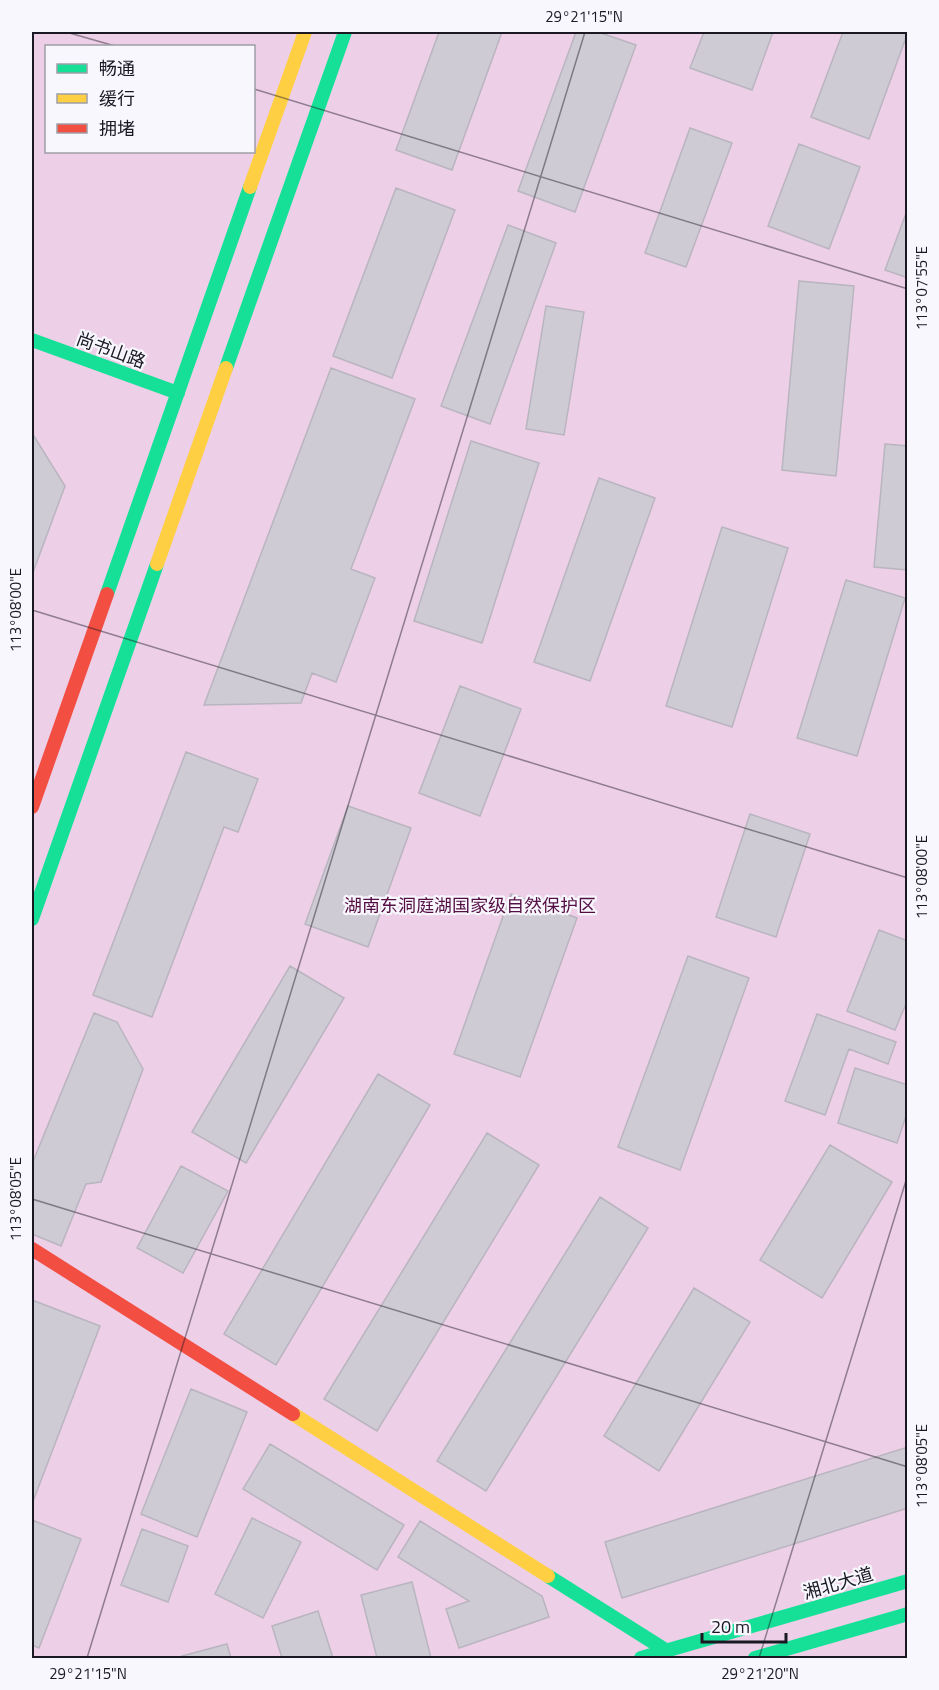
<svg xmlns="http://www.w3.org/2000/svg" width="939" height="1690" font-family="'Titillium Web','Noto Sans SC',sans-serif">
<style>
.green{fill:#edcfe7;fill-rule:evenodd}
.building{fill:#cfcbd5;stroke:#b9b5bf;stroke-width:1.5}
.lines{fill:none;stroke-linecap:round;stroke-linejoin:round}
.fast{stroke:#16e098;stroke-width:14}
.slow{stroke:#ffcf43;stroke-width:14}
.jam{stroke:#f24e42;stroke-width:14}
.ticks{fill:none;stroke:#1a1823;stroke-width:1.5;stroke-opacity:0.45}
.labels{text-anchor:middle;dominant-baseline:central;stroke-width:4.5;stroke-linejoin:round;paint-order:stroke}
.street-label{font-size:18px;fill:#1a1823;stroke:#f8f7fd}
.park-label{font-size:18px;fill:#550e44;stroke:#f8f7fd}
.neatline{fill:none;stroke:#1a1823;stroke-width:2}
.ticks-label{font-size:15px;text-anchor:middle;fill:#1a1823}
</style>
<rect width="100%" height="100%" fill="#eeedf9"/>
<!-- green -->
<path class="green" d="M32,32H907V1658H32ZM46,46H254V152H46Z"/>
<!-- building -->
<path class="building" d="M439,32H502L452,170L396,150Z
M576,32H598L636,45L575,212L518,191Z
M704,32H773L752,90L690,68Z
M843,32H908L869,139L811,117Z
M690,128L732,143L686,267L645,253Z
M799,144L860,167L829,249L768,226Z
M396,188L455,210L392,378L333,356Z
M908,208V278L885,270Z
M508,225L556,243L490,424L441,406Z
M799,281L854,286L836,476L782,470Z
M546,306L584,312L564,435L526,429Z
M331,368L415,399L351,569L375,578L336,682L312,673L301,703L204,705Z
M32,433L65,486L32,575Z
M471,441L539,463L482,643L414,621Z
M885,444L908,446V570L874,567Z
M599,478L655,498L590,681L534,662Z
M722,527L788,548L732,727L666,706Z
M846,580L905,598L857,756L797,738Z
M460,686L521,709L480,816L419,793Z
M186,752L258,779L238,832L224,827L152,1017L93,995Z
M348,806L411,828L368,947L305,924Z
M750,814L810,834L776,937L716,917Z
M511,894L577,918L520,1077L454,1054Z
M879,930L908,941V999L895,1030L847,1011Z
M688,956L749,978L680,1170L618,1147Z
M290,966L344,998L246,1163L192,1132Z
M94,1013L117,1022L143,1069L101,1182L86,1184L61,1246L32,1234V1164Z
M817,1014L896,1042L888,1064L849,1049L825,1115L785,1101Z
M855,1068L908,1085V1110L897,1143L838,1123Z
M378,1074L430,1105L276,1365L224,1334Z
M487,1133L539,1165L377,1431L324,1399Z
M830,1145L892,1182L822,1298L760,1260Z
M181,1166L228,1191L183,1273L137,1248Z
M600,1197L648,1228L486,1491L437,1461Z
M694,1288L750,1322L659,1471L604,1436Z
M32,1300L100,1326L32,1504Z
M191,1389L247,1412L197,1537L141,1514Z
M270,1444L404,1525L377,1570L243,1489Z
M908,1447V1508L622,1598L605,1542Z
M252,1518L301,1542L263,1618L215,1594Z
M32,1520L81,1539L39,1648L32,1645Z
M420,1521L542,1596L549,1617L459,1648L446,1609L469,1601L398,1557Z
M142,1529L188,1546L168,1602L121,1585Z
M412,1582L431,1658H377L361,1595Z
M318,1611L333,1658H282L272,1626Z
M227,1644L231,1658H183L182,1656Z"/>
<g class="lines">
<!-- fast -->
<path class="fast" d="M32,340L178,393
M226,368L345,32
M107,594L250,187
M32,919L157,564
M548,1576L667,1651
M641,1658L908,1581
M755,1658L908,1614"/>
<!-- slow -->
<path class="slow" d="M250,187L305,32
M157,564L226,368
M293,1414L548,1576"/>
<!-- jam -->
<path class="jam" d="M32,807L107,594
M32,1249L293,1414"/>
</g>
<!-- ticks -->
<path class="ticks" d="M66,32L115,46M254,89L908,289M32,610L908,878M32,1199L908,1467M87,1658L585,32M759,1658L908,1174"/>
<g class="labels">
<!-- street labels -->
<g class="street-label">
<text transform="translate(111 350) rotate(20)">尚书山路</text>
<text transform="translate(838 1583) rotate(-16)">湘北大道</text>
</g>
<!-- park labels -->
<g class="park-label">
<text x="470" y="905">湖南东洞庭湖国家级自然保护区</text>
</g>
</g>
<!-- border -->
<rect width="939" height="1690" fill="none" stroke="#f8f7fd" stroke-width="66"/>
<!-- legend -->
<rect x="45" y="45" width="210" height="108" fill="#f8f7fd" stroke="#9f9ea6" stroke-width="1.5"/>
<rect x="57" y="64" width="30" height="9" fill="#16e098" stroke="#9f9ea6" stroke-width="1.5"/>
<text x="99" y="75" font-size="18" fill="#1a1823">畅通</text>
<rect x="57" y="94" width="30" height="9" fill="#ffcf43" stroke="#9f9ea6" stroke-width="1.5"/>
<text x="99" y="105" font-size="18" fill="#1a1823">缓行</text>
<rect x="57" y="124" width="30" height="9" fill="#f24e42" stroke="#9f9ea6" stroke-width="1.5"/>
<text x="99" y="135" font-size="18" fill="#1a1823">拥堵</text>
<!-- scale -->
<path d="M702 1633v9h84v-9" fill="none" stroke="#1a1823" stroke-width="3"/>
<text x="711" y="1633" font-size="18" fill="#1a1823" stroke="#f8f7fd" stroke-width="4.5" paint-order="stroke">20 m</text>
<rect x="33" y="33" width="873" height="1624" class="neatline"/>
<g class="ticks-label">
<text x="584" y="22">29°21'15"N</text>
<text transform="translate(922 288) rotate(-90)" y="5">113°07'55"E</text>
<text transform="translate(16 610) rotate(-90)" y="5">113°08'00"E</text>
<text transform="translate(922 877) rotate(-90)" y="5">113°08'00"E</text>
<text transform="translate(16 1199) rotate(-90)" y="5">113°08'05"E</text>
<text transform="translate(922 1466) rotate(-90)" y="5">113°08'05"E</text>
<text x="88" y="1679">29°21'15"N</text>
<text x="760" y="1679">29°21'20"N</text>
</g>
</svg>
